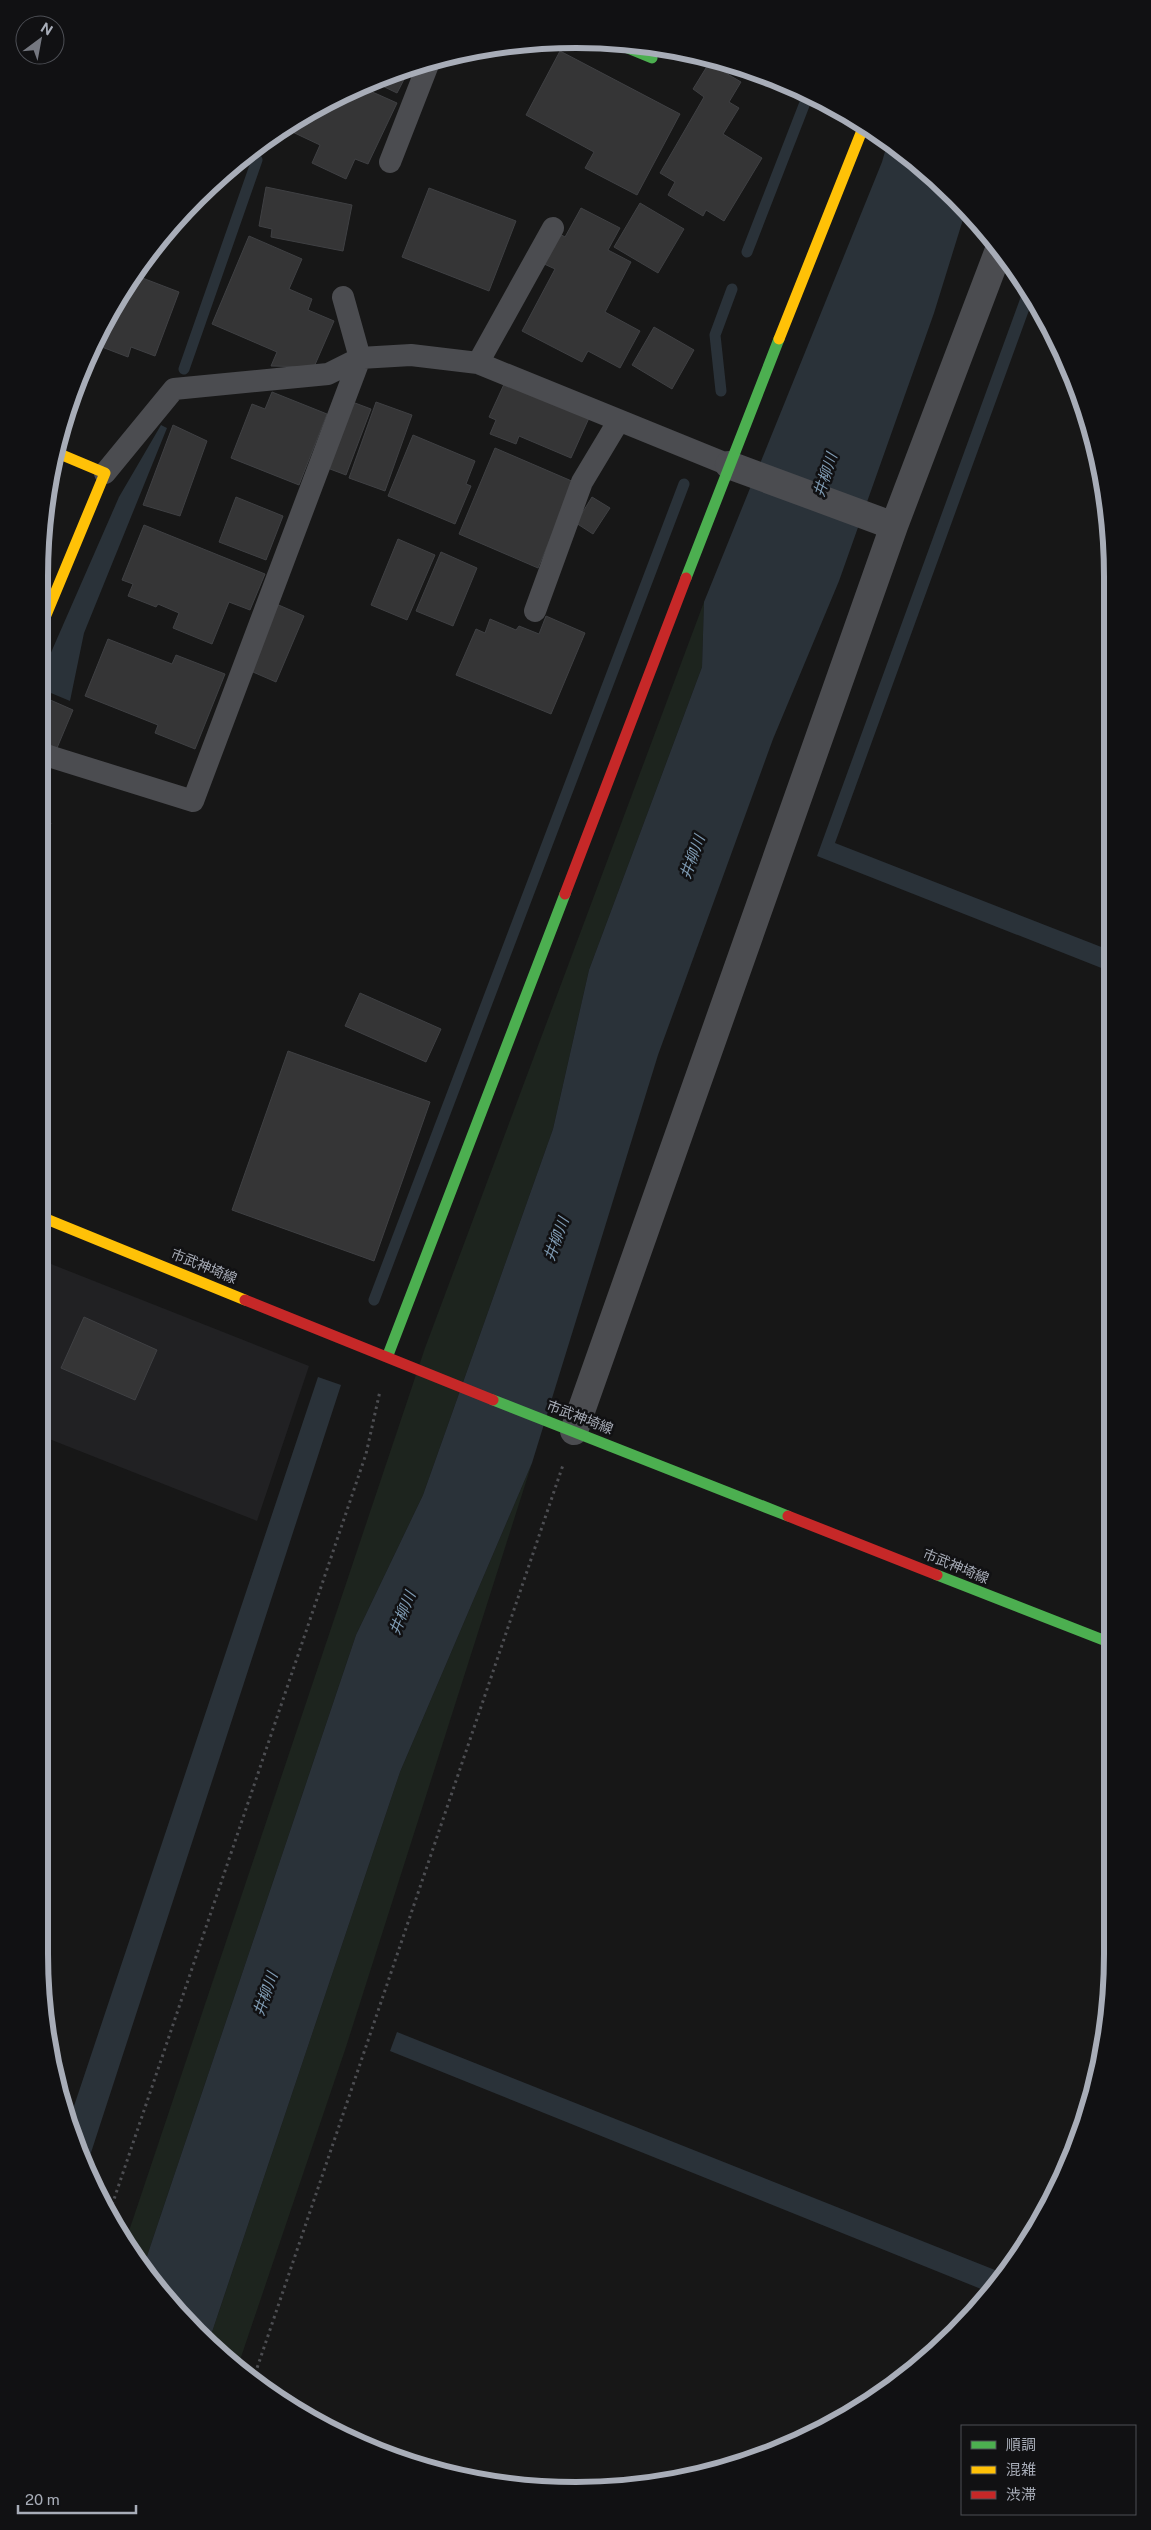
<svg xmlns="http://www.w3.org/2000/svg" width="1151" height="2530" font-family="'Public Sans','Noto Sans JP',sans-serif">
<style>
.built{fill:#212123}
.green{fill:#1d241e}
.water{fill:#2a3239}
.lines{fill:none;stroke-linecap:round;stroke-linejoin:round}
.stream{stroke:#2a3239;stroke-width:11}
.building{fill:#353536;stroke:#3f4043}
.path{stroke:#4d4e52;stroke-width:3;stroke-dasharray:2.5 4;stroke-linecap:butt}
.lane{stroke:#4b4c50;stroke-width:22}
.street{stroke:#4b4c50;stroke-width:28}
.fast{stroke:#4caf50;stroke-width:11}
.slow{stroke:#ffc107;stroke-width:11}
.jam{stroke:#c62828;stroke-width:11}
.labels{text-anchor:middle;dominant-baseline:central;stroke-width:5;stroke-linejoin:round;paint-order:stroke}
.street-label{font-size:14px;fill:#a8adb8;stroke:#111113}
.water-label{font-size:15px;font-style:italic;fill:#7f9bb3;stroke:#111113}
.rim{fill:none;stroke:#a8adb8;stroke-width:6}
</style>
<rect width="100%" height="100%" fill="#171717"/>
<!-- built -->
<path class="built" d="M46,1262L309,1366L257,1521L39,1435V1280Z"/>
<!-- green -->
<path class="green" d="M704,602L702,667L589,970L553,1129L423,1495L356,1635L143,2268L125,2243L425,1348Z
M532,1463L346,2047L237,2369L208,2344L400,1772Z"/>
<!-- water -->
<path class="water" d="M888,141L902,150L965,213L934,313L839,581L773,739L658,1055L532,1463L400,1772L208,2344L172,2308L143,2268L356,1635L423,1495L553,1129L589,970L702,667L704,602L882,162Z
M1024,288L1032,302L835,843L1109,950V971L817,856Z
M161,425L167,428L84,633L70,701L39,688V680L119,497Z
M318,1377L341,1385L86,2168L67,2127Z
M397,2032L1005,2274L991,2293L390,2051Z"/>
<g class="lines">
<!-- stream -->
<path class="stream" d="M747,252L808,95
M184,369L257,160
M721,391L715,335L732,289
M374,1300L684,484"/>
</g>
<!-- building -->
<path class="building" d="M560,51L680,114L637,195L585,168L594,152L526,115Z
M709,63L741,82L729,102L739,108L723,134L762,158L724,221L706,210L703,216L668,195L675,182L660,173L704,97L693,89Z
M410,68L397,93L370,80Z
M359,86L397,103L368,164L355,159L346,179L312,163L320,145L284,128L285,125Z
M266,187L352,205L343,251L271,237L272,229L259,226Z
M429,188L516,221L489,291L402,257Z
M640,203L684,229L658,273L614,247Z
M581,208L620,228L608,250L631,262L605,312L640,331L620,368L588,351L582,362L522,331L555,269L542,263L558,233L565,237Z
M249,236L302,259L289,289L312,299L308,310L334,321L314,367L271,366L277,352L212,324Z
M132,274L179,292L155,356L131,347L128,357L94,344Z
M654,327L694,350L672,389L632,365Z
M505,382L589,418L571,458L519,436L516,444L490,434L496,420L489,417Z
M272,392L327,414L299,485L231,458L252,404L265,409Z
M347,400L371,409L346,475L322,466Z
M376,402L412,415L385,491L349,478Z
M173,425L207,441L180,516L143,505Z
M413,435L475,461L466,484L471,486L455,524L388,496Z
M495,448L574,482L538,568L459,534Z
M236,497L283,516L266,560L219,542Z
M592,497L610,508L593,534L576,523Z
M144,525L265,574L250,610L229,602L212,644L173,628L179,613L158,604L156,607L128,596L133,584L122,580Z
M398,539L435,555L407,620L371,605Z
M441,552L477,568L453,626L416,611Z
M274,603L304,616L276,682L246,669Z
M546,616L585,633L551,714L456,675L476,629L485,633L490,619L516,630L519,626L539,634Z
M108,639L172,664L176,655L225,674L195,749L155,733L158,725L85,696Z
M39,695L73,710L57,748L39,740Z
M39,818L51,823L39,854Z
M360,993L441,1029L426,1062L345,1026Z
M288,1051L430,1102L374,1261L232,1210Z
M84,1317L157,1350L135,1400L61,1368Z"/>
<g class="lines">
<!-- path -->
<path class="path" d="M108,2217L366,1454L380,1391
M253,2380L563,1465"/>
<!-- lane -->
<path class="lane" d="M390,162L429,62
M478,363L553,228
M105,473L174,389L328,374L360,358L411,355L478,363L729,465
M535,611L582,482L618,422
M39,753L193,801L360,358L343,297"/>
<!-- street -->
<path class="street" d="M729,465L894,526
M574,1431L894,526L1000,247"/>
<!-- fast -->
<path class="fast" d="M613,42L652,58
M686,578L779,339
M388,1355L565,894
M493,1400L788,1516
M937,1575L1111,1643"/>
<!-- slow -->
<path class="slow" d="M779,339L861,133
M39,632L105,473L55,452
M39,1216L245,1300"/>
<!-- jam -->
<path class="jam" d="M565,894L686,578
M245,1300L493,1400
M788,1516L937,1575"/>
</g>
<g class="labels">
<!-- street labels -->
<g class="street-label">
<text transform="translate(204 1266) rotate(22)">市武神埼線</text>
<text transform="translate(580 1417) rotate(21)">市武神埼線</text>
<text transform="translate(956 1566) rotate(22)">市武神埼線</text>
</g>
<!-- water labels -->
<g class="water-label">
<text transform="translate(825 475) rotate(-72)">井柳川</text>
<text transform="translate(692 857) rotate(-70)">井柳川</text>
<text transform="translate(556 1239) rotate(-70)">井柳川</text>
<text transform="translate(402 1613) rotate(-68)">井柳川</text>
<text transform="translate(265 1994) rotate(-71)">井柳川</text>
</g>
</g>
<!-- crop -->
<path d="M0 0H1151V2530H0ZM576 48H576A528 528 0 0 1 1104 576V1954A528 528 0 0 1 576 2482H576A528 528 0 0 1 48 1954V576A528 528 0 0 1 576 48Z" fill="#111113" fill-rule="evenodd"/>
<path class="rim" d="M576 48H576A528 528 0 0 1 1104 576V1954A528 528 0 0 1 576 2482H576A528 528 0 0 1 48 1954V576A528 528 0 0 1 576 48Z"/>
<!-- legend -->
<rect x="961" y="2425" width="175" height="90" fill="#111113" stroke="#4d4f55"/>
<rect x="971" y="2441" width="25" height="8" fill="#4caf50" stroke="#4d4f55"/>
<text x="1006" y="2450" font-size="15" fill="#a8adb8">順調</text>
<rect x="971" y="2466" width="25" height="8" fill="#ffc107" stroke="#4d4f55"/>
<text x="1006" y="2475" font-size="15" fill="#a8adb8">混雑</text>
<rect x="971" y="2491" width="25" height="8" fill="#c62828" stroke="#4d4f55"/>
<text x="1006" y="2500" font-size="15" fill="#a8adb8">渋滞</text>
<!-- north arrow -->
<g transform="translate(40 40) rotate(32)"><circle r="24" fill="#111113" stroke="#4d4f55"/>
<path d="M0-4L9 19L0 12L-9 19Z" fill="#757880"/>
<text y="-8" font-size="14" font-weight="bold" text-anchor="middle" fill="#a8adb8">N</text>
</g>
<!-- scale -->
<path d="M18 2505v8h118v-8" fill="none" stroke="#a8adb8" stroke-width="2.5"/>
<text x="25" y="2505" font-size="15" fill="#a8adb8" stroke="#111113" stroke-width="4" paint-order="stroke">20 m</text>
</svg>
